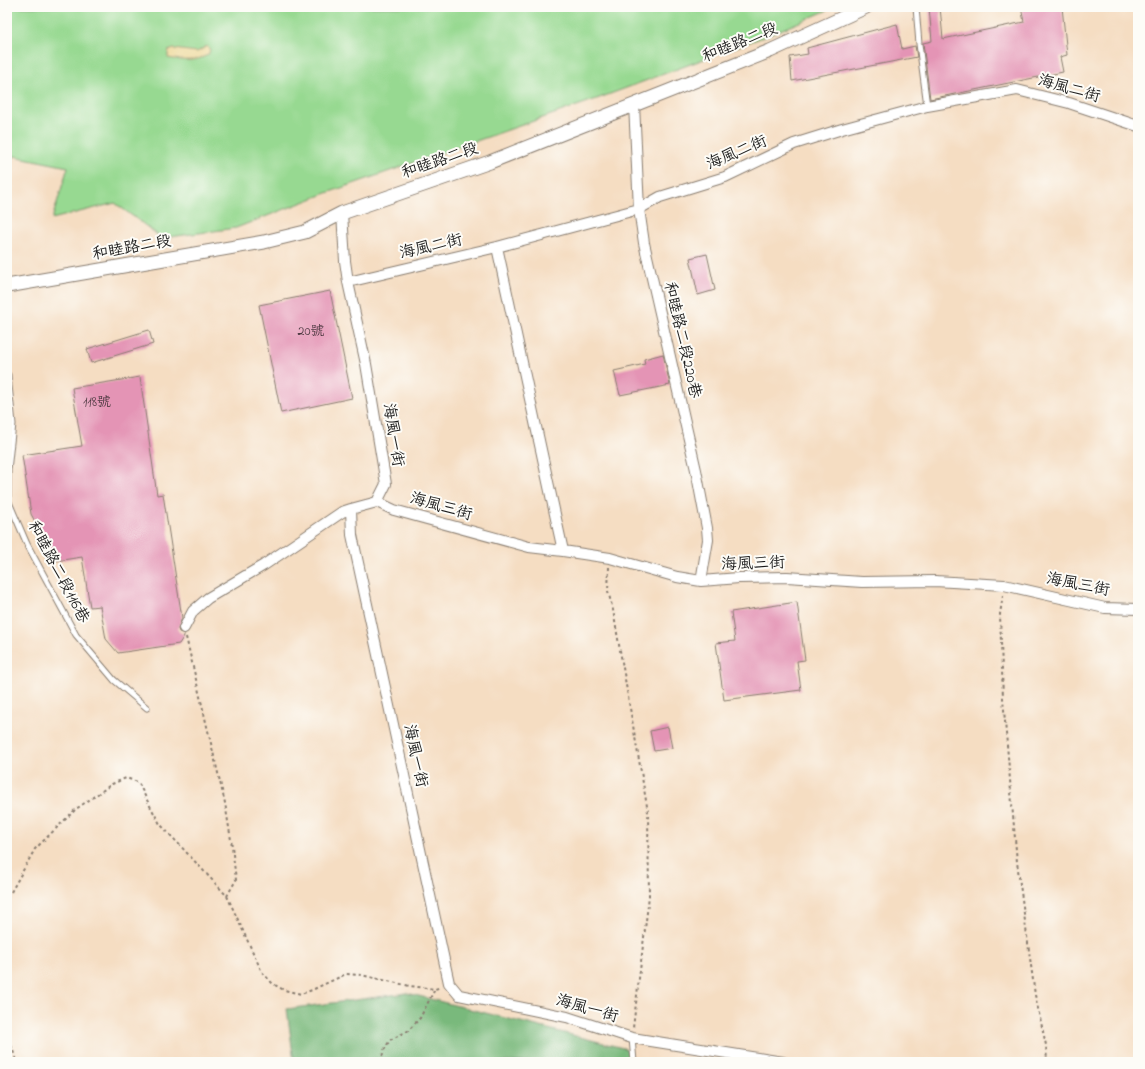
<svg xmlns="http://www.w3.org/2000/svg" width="1145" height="1069" font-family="'Indie Flower','LXGW WenKai TC',sans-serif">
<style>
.green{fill:#97d991;stroke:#5a7a56}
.forest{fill:#79b97b;stroke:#4a6a4c}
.sand{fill:#eeda9e;stroke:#857b5d}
.building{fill:#e494b5}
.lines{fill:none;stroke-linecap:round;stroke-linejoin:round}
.service-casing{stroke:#887c6f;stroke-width:7}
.minor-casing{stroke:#887c6f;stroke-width:12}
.tertiary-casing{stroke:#887c6f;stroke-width:15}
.path{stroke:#887c6f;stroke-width:2;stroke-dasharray:3 3;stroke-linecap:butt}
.service{stroke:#fff;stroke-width:5}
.minor{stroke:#fff;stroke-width:10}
.tertiary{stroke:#fff;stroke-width:13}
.labels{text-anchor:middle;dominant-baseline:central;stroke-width:4;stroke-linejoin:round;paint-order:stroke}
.number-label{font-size:14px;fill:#4e3a42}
.street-label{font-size:16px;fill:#1c1c1c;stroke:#fdfcf7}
</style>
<rect width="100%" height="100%" fill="#fdfcf7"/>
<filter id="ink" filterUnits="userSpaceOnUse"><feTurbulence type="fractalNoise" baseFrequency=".025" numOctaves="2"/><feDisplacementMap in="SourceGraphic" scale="8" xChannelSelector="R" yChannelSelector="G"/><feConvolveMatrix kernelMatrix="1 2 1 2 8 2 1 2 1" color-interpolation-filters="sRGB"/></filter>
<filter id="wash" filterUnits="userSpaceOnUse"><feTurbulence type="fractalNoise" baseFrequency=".012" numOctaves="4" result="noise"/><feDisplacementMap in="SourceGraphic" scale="16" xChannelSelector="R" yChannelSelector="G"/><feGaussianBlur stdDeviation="0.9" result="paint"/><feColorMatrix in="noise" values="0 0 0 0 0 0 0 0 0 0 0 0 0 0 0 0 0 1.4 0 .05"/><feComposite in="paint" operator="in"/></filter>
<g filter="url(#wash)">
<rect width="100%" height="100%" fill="#f5ddc2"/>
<!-- green -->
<path class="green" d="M7,7H835L771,34L594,100L324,194L236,228L162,238L115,203L52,219L68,167L14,156L7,166Z"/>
<!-- forest -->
<path class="forest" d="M407,993L627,1049L630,1062H294L287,1009Z"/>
<!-- sand -->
<path class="sand" d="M207,46L210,50L208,55C194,62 184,61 168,58V51L174,49L197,52Z"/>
<g id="blocks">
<!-- building -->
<path class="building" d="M929,7H940L943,39L1024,22L1021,7H1062L1067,55L1060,57L1063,72L930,99L923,43L932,41Z
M897,24L902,49L915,46L917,57L792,81L790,57L808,54L807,48Z
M707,254L715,290L698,295L690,258Z
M330,291L352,398L281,413L259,305Z
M149,330L153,344L91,363L87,349Z
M663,354L670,385L620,395L614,371L645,364L644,359Z
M140,377L157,495L163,494L182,618L178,629L179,632L184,634V636L179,644L118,653L106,639L100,606L90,607L82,557L56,561L31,514L22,455L82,446L72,388Z
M797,602L805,660L797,661L801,690L724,700L716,643L735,641L731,612Z
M668,727L672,748L654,751L650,731Z"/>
</g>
</g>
<g filter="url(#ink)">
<use href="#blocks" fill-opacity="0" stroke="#887c6f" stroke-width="1"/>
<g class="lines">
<defs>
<path id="service" d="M916,7L919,44L927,106
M7,374L8,375L13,424L8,470V500L27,544L76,635L114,680L147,708
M632,1038L634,1062"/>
<path id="minor" d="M634,104L639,209L644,243L696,470L707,528L708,540L701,581
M342,213L345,261L348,282L366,364L386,484L377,502L351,509L352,535L449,983L459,995L567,1017L632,1038L783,1062
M497,247L563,551
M348,282L497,247L639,209L660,197L725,177L794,144L842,129L927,106L1017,90L1069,103L1138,126
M377,502L394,510L529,547L563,551L610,558L677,577L701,581L739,578L787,577L862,582L935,581L1004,585L1105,608L1138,609
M184,628L193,611L208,598L264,565L342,512L351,509"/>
<path id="tertiary" d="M7,286L264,242L305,232L342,213L490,162L770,51L866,7"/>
</defs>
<!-- service casing -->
<use href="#service" class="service-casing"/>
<!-- minor casing -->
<use href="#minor" class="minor-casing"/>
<!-- tertiary casing -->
<use href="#tertiary" class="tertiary-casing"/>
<!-- path -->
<path class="path" d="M609,567L608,591L613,610L648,812L649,896L633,1028
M1003,595L1000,614L1003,698L1017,862L1035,995L1046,1045L1047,1062
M186,637L225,803L232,846L236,880L227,896
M11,892L35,849L76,809L112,784L126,778L138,782L149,804L160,824L227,896L262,972L273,984L284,990L301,994L312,990L346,974L361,975L410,986L435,989L441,987
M7,1034L17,1062
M382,1062L383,1052L390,1040L408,1031L420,1018L435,989"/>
<!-- service -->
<use href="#service" class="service"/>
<!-- minor -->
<use href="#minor" class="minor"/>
<!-- tertiary -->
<use href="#tertiary" class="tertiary"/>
</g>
</g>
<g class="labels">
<!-- number labels -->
<g class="number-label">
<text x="311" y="331">20號</text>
<text x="97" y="402">118號</text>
</g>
<!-- street labels -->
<g class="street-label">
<text transform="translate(740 43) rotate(-22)">和睦路二段</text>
<text transform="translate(1069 89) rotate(16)">海風二街</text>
<text transform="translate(737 153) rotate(-23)">海風二街</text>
<text transform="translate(440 161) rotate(-19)">和睦路二段</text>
<text transform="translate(431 247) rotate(-13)">海風二街</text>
<text transform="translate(132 248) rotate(-10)">和睦路二段</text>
<text transform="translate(682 340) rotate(77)">和睦路二段220巷</text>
<text transform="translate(393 435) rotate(81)">海風一街</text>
<text transform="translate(441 507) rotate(16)">海風三街</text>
<text transform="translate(753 564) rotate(-2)">海風三街</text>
<text transform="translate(58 572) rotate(62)">和睦路二段116巷</text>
<text transform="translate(1078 585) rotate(11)">海風三街</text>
<text transform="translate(415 756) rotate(78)">海風一街</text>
<text transform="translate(587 1009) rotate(16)">海風一街</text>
</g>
</g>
<!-- margin -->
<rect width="1145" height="1069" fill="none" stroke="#fdfcf7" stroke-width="24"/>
</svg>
